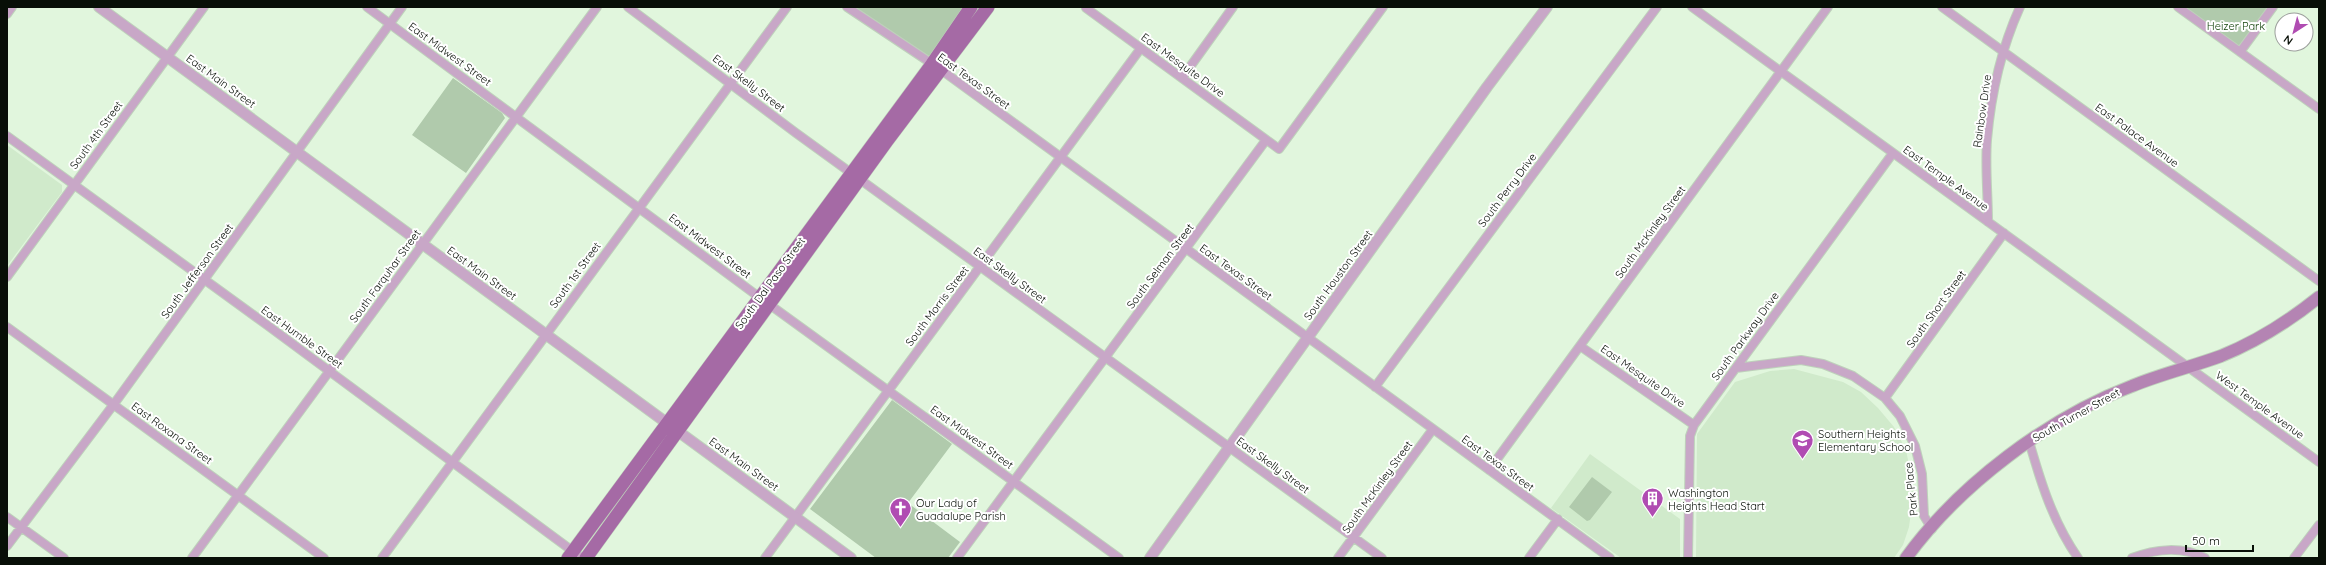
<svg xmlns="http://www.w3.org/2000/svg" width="2326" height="565" font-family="Quicksand,sans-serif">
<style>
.built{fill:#d0eacb}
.green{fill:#b0caac}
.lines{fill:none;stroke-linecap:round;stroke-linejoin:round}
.minor-casing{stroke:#bed1bb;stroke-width:10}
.tertiary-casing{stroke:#bed1bb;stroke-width:12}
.secondary-casing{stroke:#bed1bb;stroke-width:14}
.primary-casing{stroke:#bed1bb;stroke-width:14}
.minor{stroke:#c8a7c7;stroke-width:8}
.tertiary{stroke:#c8a7c7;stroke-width:10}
.secondary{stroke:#b484b3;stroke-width:12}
.primary{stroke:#a56aa5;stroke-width:13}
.labels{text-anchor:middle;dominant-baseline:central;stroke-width:4;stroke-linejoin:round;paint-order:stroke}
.park-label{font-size:11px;fill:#0c3d03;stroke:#fff}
.street-label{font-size:11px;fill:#080f07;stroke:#fff}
.poi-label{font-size:11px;fill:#080f07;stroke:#fff;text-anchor:start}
</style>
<rect width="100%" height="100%" fill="#e1f6dd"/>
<!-- built -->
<path class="built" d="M7,145L62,185V192L7,266Z
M1794,369L1843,382L1861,392L1878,408L1894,427L1906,450L1914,490L1909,527L1903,545L1894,558H1696L1697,434L1735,382L1770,371Z
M1590,454L1680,519V558H1621L1551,508Z"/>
<!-- green -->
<path class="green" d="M847,7H971L932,64Z
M2178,7H2273L2240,52Z
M453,78L502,113L505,118L466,173L412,135Z
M892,400L952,444L908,503L960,542L948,558H876L810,509Z
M1592,477L1612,492L1590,520L1587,521L1569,507Z"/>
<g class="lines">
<defs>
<path id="minor" d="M367,7L759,297L1119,558
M628,7L796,133L1382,558
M847,7L940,69L1610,558
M1087,7L1086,8L1279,149L1383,7
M1692,7L2319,462
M1942,7L2319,281
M2178,7L2319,109
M7,14L12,7
M2240,52L2273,7
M1182,78L1233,7
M7,136L267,325L582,558
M1988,222C1988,195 1985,167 1987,140C1991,94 2001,49 2020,7
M7,277L204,7
M7,327L324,558
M1580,346L1694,425
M1736,368L1801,360L1823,364L1853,376L1885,398L1900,416L1915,446L1922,474L1924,516L1932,529
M1375,387L1657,7
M1885,398L2004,233
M2029,441C2041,483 2053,522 2078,558
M1489,470L1828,7
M7,517L64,558
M7,546L114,404L402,7
M192,558L597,7
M382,558L787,7
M765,558L1141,48
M957,558L1266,140
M1338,558L1433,429
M1529,558L1558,519
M1688,558L1690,436L1694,425L1893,153
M2132,558C2155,549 2182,546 2205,558
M2294,558L2319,525"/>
<path id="tertiary" d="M99,7L851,558
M1150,558L1487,87L1547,7"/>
<path id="secondary" d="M1906,558C1959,485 2048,418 2132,386C2161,374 2191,367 2221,356C2256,342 2289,321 2319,297"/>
<path id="primary" d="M568,558L932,64L971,7
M586,558L887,141L988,7"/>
</defs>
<!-- minor casing -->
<use href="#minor" class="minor-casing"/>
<!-- tertiary casing -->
<use href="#tertiary" class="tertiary-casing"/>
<!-- secondary casing -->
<use href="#secondary" class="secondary-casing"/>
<!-- primary casing -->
<use href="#primary" class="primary-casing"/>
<!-- minor -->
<use href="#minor" class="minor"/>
<!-- tertiary -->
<use href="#tertiary" class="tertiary"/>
<!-- secondary -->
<use href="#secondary" class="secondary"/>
<!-- primary -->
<use href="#primary" class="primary"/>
</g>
<!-- icons -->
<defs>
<symbol id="school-pin" viewBox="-11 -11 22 30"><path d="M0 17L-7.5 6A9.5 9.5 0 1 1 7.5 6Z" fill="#b04cb2" stroke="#fff"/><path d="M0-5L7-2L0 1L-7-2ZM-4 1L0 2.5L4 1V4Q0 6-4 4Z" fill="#fff"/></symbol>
<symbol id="building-pin" viewBox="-11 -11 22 30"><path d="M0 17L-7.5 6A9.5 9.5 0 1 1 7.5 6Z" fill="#b04cb2" stroke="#fff"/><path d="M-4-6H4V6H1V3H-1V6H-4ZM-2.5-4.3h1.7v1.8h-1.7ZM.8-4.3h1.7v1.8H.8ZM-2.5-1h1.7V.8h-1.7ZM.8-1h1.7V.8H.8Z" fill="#fff"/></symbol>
<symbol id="church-pin" viewBox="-11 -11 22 30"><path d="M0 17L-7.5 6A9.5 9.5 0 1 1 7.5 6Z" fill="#b04cb2" stroke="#fff"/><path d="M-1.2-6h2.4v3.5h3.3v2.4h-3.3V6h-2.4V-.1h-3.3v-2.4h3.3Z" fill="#fff"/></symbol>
</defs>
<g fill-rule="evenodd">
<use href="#school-pin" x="1790" y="428" width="25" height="34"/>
<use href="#building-pin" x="1640" y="486" width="25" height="34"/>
<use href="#church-pin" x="888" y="496" width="25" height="34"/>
</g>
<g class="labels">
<!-- park labels -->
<g class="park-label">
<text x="2236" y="26">Heizer Park</text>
</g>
<!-- street labels -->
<g class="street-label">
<text transform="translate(450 54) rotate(36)">East Midwest Street</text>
<text transform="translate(1183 65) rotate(36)">East Mesquite Drive</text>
<text transform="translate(221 81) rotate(36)">East Main Street</text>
<text transform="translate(974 81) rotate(36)">East Texas Street</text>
<text transform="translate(749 83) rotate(37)">East Skelly Street</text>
<text transform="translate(1982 111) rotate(-82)">Rainbow Drive</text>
<text transform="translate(96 135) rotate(-54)">South 4th Street</text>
<text transform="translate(2137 135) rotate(36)">East Palace Avenue</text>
<text transform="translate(1946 178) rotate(36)">East Temple Avenue</text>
<text transform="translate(1507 190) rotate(-53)">South Perry Drive</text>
<text transform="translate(1650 232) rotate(-54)">South McKinley Street</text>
<text transform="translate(710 246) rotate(37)">East Midwest Street</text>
<text transform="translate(1160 266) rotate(-53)">South Selman Street</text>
<text transform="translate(197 271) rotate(-54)">South Jefferson Street</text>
<text transform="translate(1236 272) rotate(36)">East Texas Street</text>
<text transform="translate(482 273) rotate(36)">East Main Street</text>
<text transform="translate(575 275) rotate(-54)">South 1st Street</text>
<text transform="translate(1010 275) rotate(36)">East Skelly Street</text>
<text transform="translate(1338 275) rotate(-54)">South Houston Street</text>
<text transform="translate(385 276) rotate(-54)">South Farquhar Street</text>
<text transform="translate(770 283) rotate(-54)">South Dal Paso Street</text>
<text transform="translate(937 306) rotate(-53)">South Morris Street</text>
<text transform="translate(1936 309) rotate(-54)">South Short Street</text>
<text transform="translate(1745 336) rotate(-54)">South Parkway Drive</text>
<text transform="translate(302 337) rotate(36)">East Humble Street</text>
<text transform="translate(1643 376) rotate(35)">East Mesquite Drive</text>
<text transform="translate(2260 405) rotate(36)">West Temple Avenue</text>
<text transform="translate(2076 415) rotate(-29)">South Turner Street</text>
<text transform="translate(172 433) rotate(36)">East Roxana Street</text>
<text transform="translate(972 437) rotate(36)">East Midwest Street</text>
<text transform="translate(1498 463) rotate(36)">East Texas Street</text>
<text transform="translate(744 464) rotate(36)">East Main Street</text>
<text transform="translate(1273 465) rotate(36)">East Skelly Street</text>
<text transform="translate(1377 487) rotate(-54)">South McKinley Street</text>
<text transform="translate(1911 489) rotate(-96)">Park Place</text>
</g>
<!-- poi labels -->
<g class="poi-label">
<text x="1818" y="434">Southern Heights<tspan x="1818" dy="13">Elementary School</tspan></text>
<text x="1668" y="493">Washington<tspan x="1668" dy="13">Heights Head Start</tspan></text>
<text x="916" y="503">Our Lady of<tspan x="916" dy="13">Guadalupe Parish</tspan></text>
</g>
</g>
<!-- border -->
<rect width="2326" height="565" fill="none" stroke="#080f07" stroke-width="16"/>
<!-- north arrow -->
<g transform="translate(2294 32) rotate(216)"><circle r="19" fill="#ffffff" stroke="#9c9f9c"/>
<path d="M0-3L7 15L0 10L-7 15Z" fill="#b04cb2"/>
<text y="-6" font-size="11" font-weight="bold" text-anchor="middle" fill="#080f07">N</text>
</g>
<!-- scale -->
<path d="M2186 545v6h67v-6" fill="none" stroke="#080f07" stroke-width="2"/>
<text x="2192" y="545" font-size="12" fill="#080f07" stroke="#ffffff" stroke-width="3" paint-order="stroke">50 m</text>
</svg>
